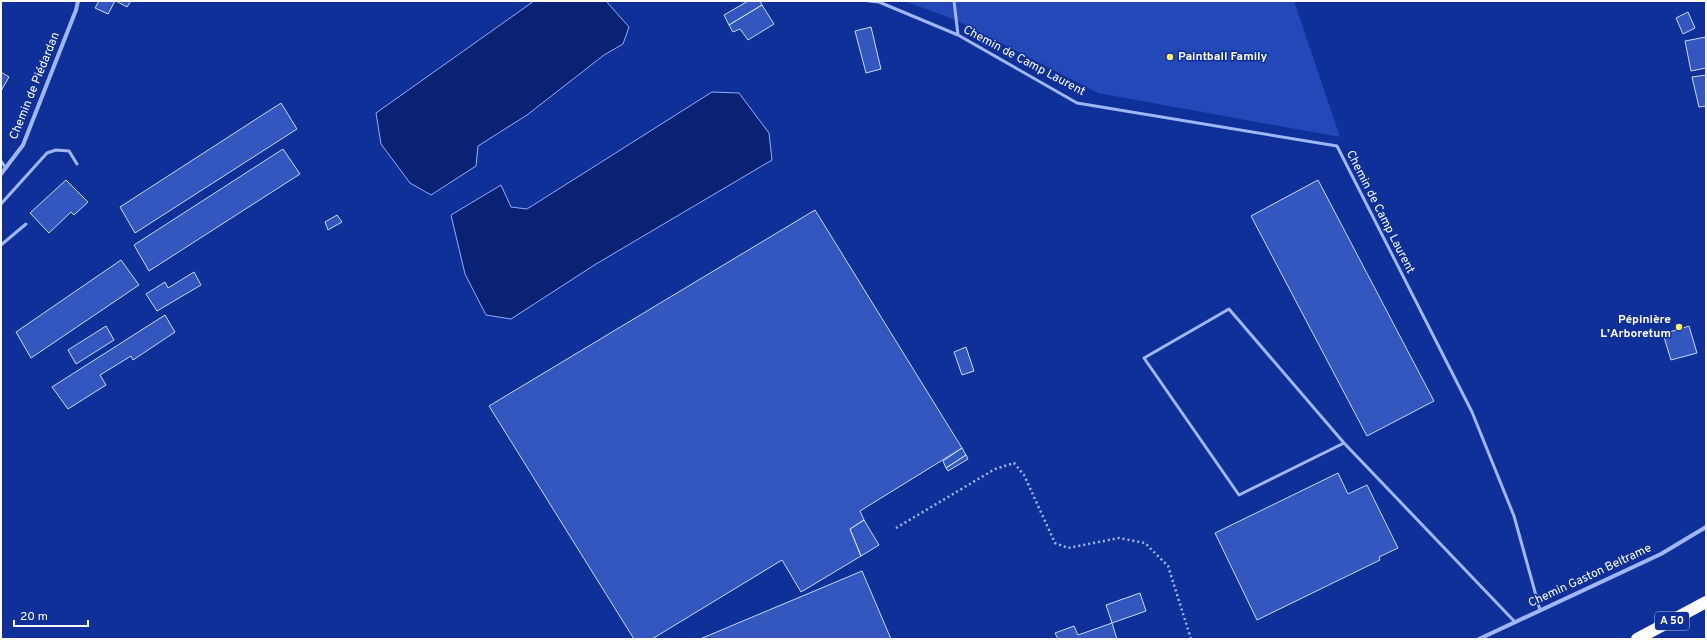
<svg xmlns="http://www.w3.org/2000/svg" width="1707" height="640" font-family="Overpass,sans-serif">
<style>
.green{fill:#2348b8}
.water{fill:#092274;stroke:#93aef8}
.building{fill:#3457bf;stroke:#cad7fe}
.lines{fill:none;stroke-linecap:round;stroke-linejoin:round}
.path{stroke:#a1b6f4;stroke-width:2.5;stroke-dasharray:2 3;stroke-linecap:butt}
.lane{stroke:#a1b6f4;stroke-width:3}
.street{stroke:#a1b6f4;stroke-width:4}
.highway{stroke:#fff;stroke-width:12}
.poi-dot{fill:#fff165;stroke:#103099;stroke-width:1.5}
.labels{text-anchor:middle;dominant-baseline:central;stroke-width:3;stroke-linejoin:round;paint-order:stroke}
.shield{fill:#103099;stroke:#b7c1e0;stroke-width:1}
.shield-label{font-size:11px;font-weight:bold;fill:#fff}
.poi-label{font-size:12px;font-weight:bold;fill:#fff;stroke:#103099;text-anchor:start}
.street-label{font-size:12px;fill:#fff;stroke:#103099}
</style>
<rect width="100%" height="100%" fill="#103099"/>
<!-- green -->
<path class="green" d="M904,1H1294L1340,137L1098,93L956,20Z"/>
<!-- water -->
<path class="water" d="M534,1H606L629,27L623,44L604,55L527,115L478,146L476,166L431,195L410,183L381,144L376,113Z
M712,92L739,93L769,133L772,160L596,264L511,319L486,315L465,274L451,215L501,185L511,207L527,209Z"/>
<!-- building -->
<path class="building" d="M99,1H115L108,14L95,8Z
M116,1H131L127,7Z
M748,1H760L762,5L729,25L724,15Z
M762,5L774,24L748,40L740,29L733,32L729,25Z
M1688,12L1695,28L1683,34L1676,18Z
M871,27L881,69L866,73L855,31Z
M1706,37V68L1691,71L1685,41Z
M1,72L9,77L1,91Z
M1706,75V106L1699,107L1692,77Z
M281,103L297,129L135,233L120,207Z
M283,149L300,174L149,271L134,245Z
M66,180L88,202L74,215L71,212L49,233L30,213Z
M1318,180L1434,401L1367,436L1251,216Z
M815,210L962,448L860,511L864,520L850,529L861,556L801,592L782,560L652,639H634L489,406Z
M337,215L342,222L328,230L325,222Z
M121,260L139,285L31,358L16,332Z
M194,272L201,285L157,311L146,294L165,282L168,288Z
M165,315L175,332L133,360L131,356L100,375L106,385L68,409L52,387Z
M106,326L114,340L76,364L68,350Z
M1689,326L1697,353L1671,360L1663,334Z
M966,347L974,371L962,375L954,352Z
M962,448L966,455L946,468L943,461Z
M966,455L968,459L948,471L946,468Z
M1338,473L1348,494L1367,485L1398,548L1379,557L1380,560L1257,620L1215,533Z
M864,520L879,545L861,556L850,529Z
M862,571L891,639H700Z
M1140,593L1146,611L1112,623L1106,605Z
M1112,623L1117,639H1058L1055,633L1074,626L1078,635Z"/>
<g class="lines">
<!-- path -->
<path class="path" d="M896,528L995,469L1014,463L1024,475L1055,543L1068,548L1119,538L1145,543L1168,566L1191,639"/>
<!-- lane -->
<path class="lane" d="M869,1L879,2L958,35L1077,103L1337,146L1472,412L1514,516L1540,610
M954,1L958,35
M1,161L6,168
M1,204L47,153L56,150L69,151L77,164
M1,245L26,224
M1344,443L1239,495L1144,358L1229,309L1344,443L1515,622"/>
<!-- street -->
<path class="street" d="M1,174L23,145L76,10L78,1
M1479,639L1661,554L1706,527"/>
<!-- highway -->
<path class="highway" d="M1637,639L1706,602"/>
</g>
<!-- markers -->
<g class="poi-dot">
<circle cx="1170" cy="57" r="4"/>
<circle cx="1679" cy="327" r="4"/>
</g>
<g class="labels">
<!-- shield labels -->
<rect class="shield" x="1655" y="612" width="34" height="18" rx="3"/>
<g class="shield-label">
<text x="1672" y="621">A 50</text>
</g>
<!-- poi labels -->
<g class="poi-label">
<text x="1178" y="57">Paintball Family</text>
<text x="1671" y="320" text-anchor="end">Pépinière<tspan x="1671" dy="14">L'Arboretum</tspan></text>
</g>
<!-- street labels -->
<g class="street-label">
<text transform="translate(1024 61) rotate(28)">Chemin de Camp Laurent</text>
<text transform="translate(35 86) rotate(-68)">Chemin de Piédardan</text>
<text transform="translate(1380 212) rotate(63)">Chemin de Camp Laurent</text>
<text transform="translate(1590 576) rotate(-25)">Chemin Gaston Beltrame</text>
</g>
</g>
<!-- border -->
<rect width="1707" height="640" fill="none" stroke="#ffffff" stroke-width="4"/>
<!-- scale -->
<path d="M14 620v6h74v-6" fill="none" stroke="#ffffff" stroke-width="2"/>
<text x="20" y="620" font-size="12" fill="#ffffff" stroke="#103099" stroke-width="3" paint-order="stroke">20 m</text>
</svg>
